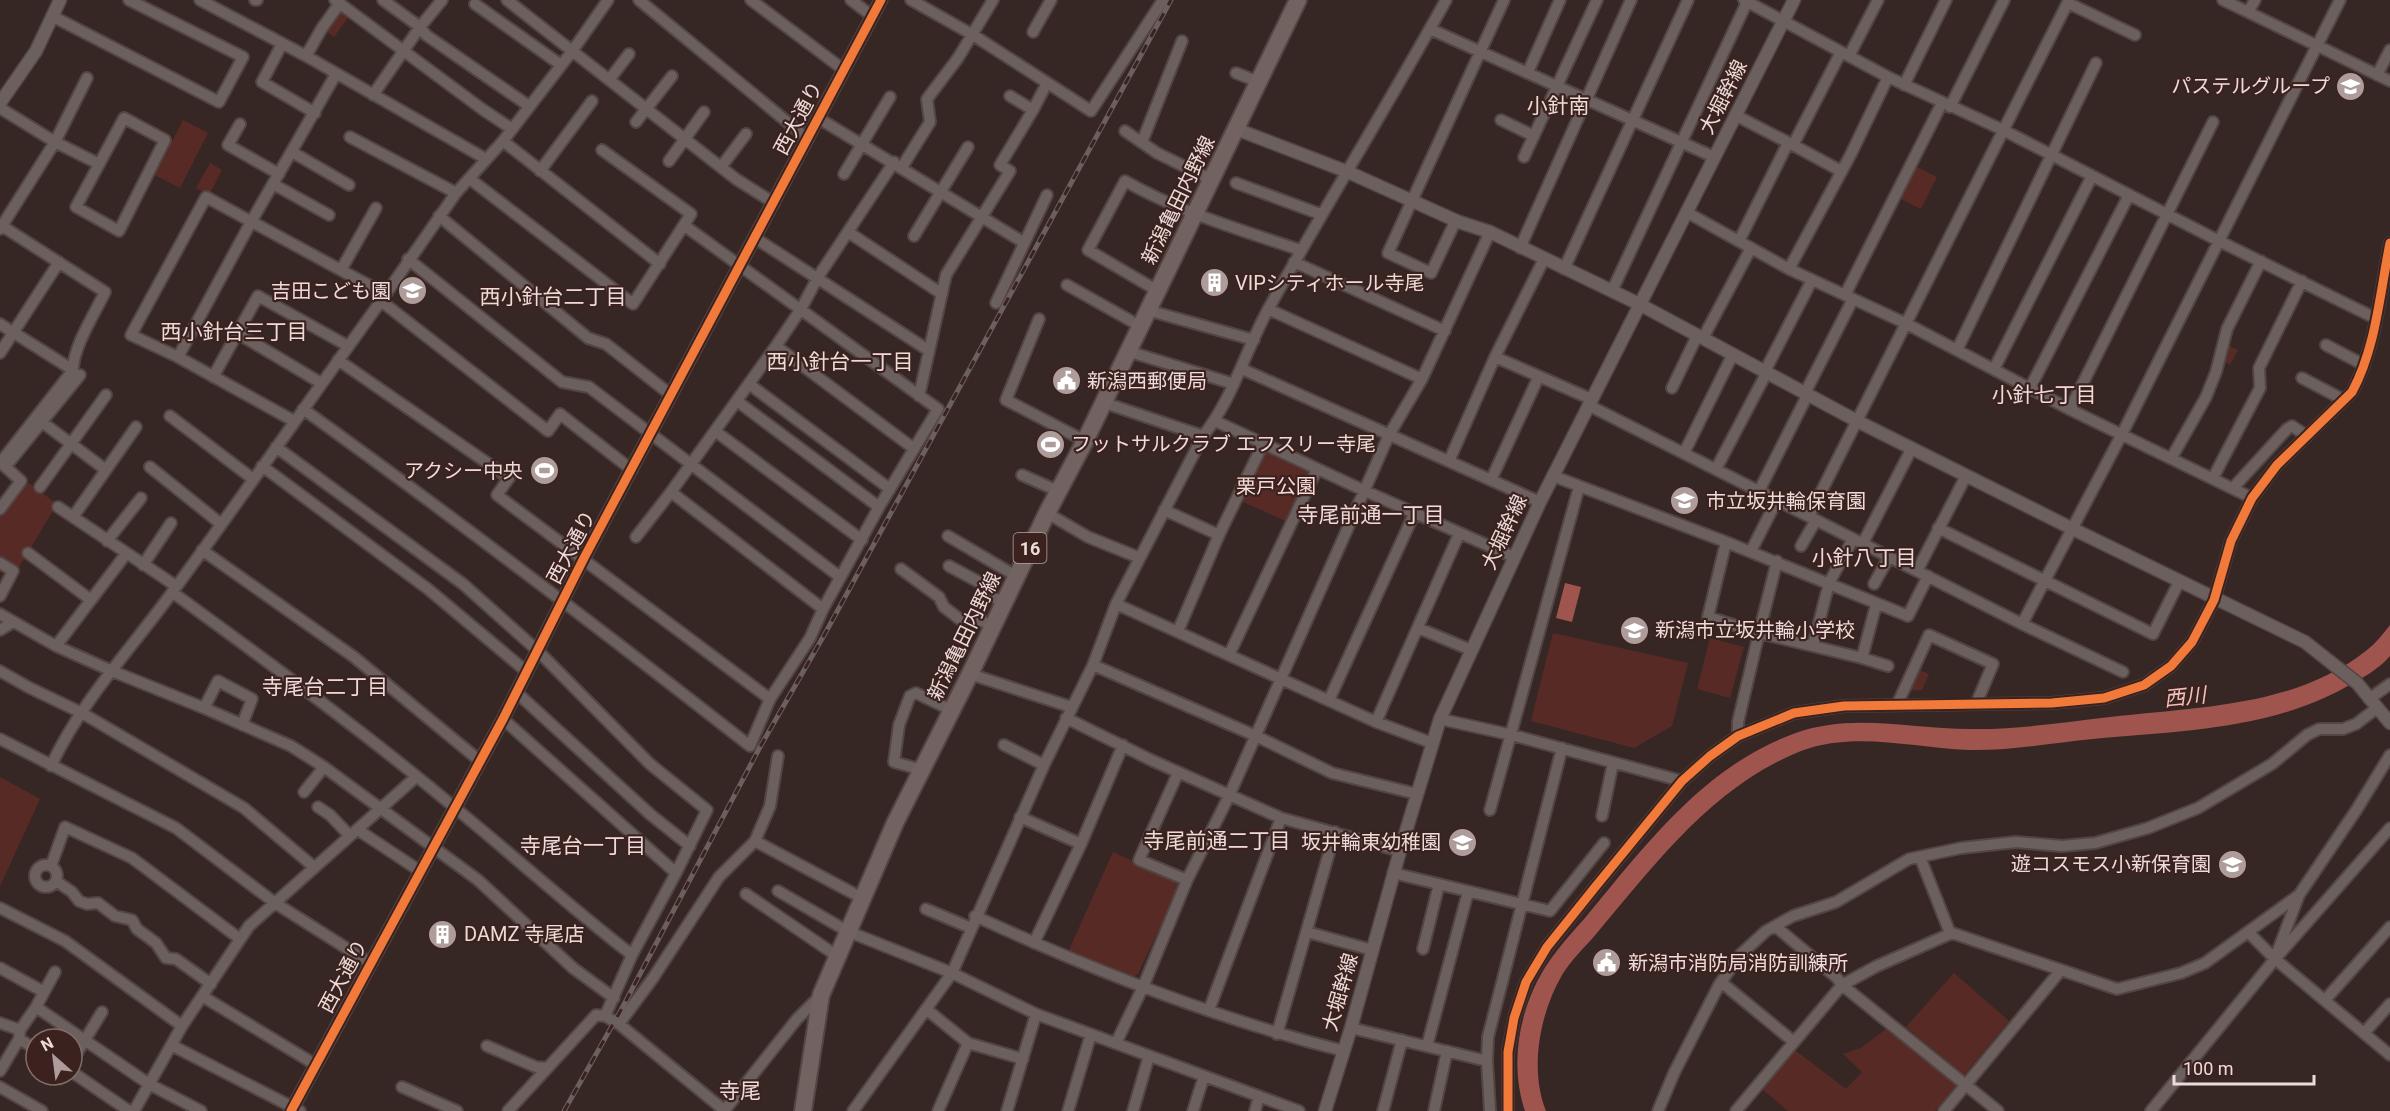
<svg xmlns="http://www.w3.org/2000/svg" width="2390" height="1111" font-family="Roboto,'Noto Sans JP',sans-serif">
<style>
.green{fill:#582a26}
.water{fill:#9f544e}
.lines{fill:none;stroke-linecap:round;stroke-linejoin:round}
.minor-casing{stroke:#534544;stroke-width:14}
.tertiary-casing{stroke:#534544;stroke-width:15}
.primary-casing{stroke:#534544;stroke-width:20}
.minor{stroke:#6c605f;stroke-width:10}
.tertiary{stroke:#6c605f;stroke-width:12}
.primary{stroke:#726361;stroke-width:16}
.rail-casing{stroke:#6c605f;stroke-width:5}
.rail{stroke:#3c221f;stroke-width:3;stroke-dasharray:9;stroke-linecap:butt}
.cycleway-casing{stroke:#3c221f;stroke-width:13}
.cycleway{stroke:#f17a3a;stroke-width:9}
.labels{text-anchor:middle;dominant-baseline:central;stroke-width:4.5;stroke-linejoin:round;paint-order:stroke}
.shield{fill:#3c221f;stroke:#b8a4a1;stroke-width:1.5}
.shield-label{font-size:18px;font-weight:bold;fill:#eddbd9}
.poi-label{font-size:20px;fill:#eddbd9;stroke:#3c221f;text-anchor:start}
.street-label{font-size:20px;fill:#eddbd9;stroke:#3c221f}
.park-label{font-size:20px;fill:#f5dcda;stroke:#3c221f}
.neighbourhood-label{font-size:21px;fill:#eddbd9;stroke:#3c221f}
.water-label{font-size:21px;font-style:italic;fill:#f0c1bb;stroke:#3c221f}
</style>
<rect width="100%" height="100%" fill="#362725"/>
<!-- green -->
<path class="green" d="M340,3L352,12L334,37L322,28Z
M183,120L208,133L180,188L155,175Z
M210,163L222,170L209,195L196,188Z
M1915,166L1937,177L1921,209L1899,198Z
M2226,344L2238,350L2230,365L2223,360Z
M1264,451L1310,472L1288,522L1241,501Z
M29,483L57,504L18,569L0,557V511L17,489L21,491Z
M1553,633L1688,663L1672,726L1634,748L1531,721Z
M1710,638L1744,647L1730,698L1697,689Z
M1916,669L1929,674L1922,690L1906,691Z
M0,777L40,799L0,886Z
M1113,852L1178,881L1180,885L1138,974L1133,977L1072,954L1069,950Z
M1954,973L2009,1021L1964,1075L1906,1027Z
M1886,1029L1894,1036L1958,1083L1935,1111H1788L1761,1088L1795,1050L1846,1089L1862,1072L1843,1054L1861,1048Z"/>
<!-- water -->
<path class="water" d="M1565,583L1581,587L1572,622L1556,618Z
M2390,625V656C2378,670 2362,678 2346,687C2269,730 2179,731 2093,739C2052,743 2009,751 1968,750C1913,748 1855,731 1801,751C1713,786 1656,863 1597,933C1586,946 1571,960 1562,975C1540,1013 1529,1069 1546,1111H1525C1507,1058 1522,995 1556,952C1565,940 1575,929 1585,918C1644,847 1703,767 1793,734C1851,712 1910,729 1970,729C2017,730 2064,722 2110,717C2197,707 2296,707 2367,650C2376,643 2383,634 2390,625Z"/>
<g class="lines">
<defs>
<path id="minor" d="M200,0L306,56L486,159
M255,0H257
M335,0L482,109L512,129
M383,0L420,27L426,35L529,106
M507,0L736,179L774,203
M639,0L808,139
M751,0L844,70
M851,0L872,16
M911,0L973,35L1091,111L1163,0
M1744,0L1888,77L2003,130L2219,241L2375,318
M2223,0L2390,81
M2068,3L2135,35
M475,4L561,65
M2248,12L2255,0
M52,16L219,102L243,57L129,0
M1430,29L1714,157
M1033,32L1051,0
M282,44L262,82L315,113
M1841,52L1793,145L1841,171
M306,56L322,28L340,3
M1849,56L1878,0
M1528,72L1560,0
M1236,73L1259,82
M2377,75L2390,50
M609,80L629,54
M1904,85L1946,0
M373,95L420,27L442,0
M1010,96L1033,110
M1950,107L2004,0
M0,108L55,142L99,164
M1735,115L1793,145
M124,118L165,140L119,231L76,207Z
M818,118L1023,242
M1501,120L1534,136
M636,122L672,76
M240,124L228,145L279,174
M1125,131L1157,153L1212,180
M350,137L456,193
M503,141L660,264
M1142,142L1182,41
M292,152L349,185
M1524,157L1597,0
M669,161L704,112
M721,167L746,134
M902,167L930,122L927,99L958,58L993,0
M540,171L592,101
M844,174L890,97
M470,179L633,304L691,214L602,150
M1236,183L1320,214
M273,184L329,215
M1688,213L1789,269L1907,324L2073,411L2252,498
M439,216L588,338L606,344L671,395
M1456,220L1431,273L1388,253L1504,0
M0,229L55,142L87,78
M848,232L942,294
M914,236L968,147
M755,238L928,350
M1739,241L1788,143
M1520,248L1631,0
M408,259L562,382L589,387L840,577
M1294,262L1445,331
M1564,269L1688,0
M1789,269L1851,154L1888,77
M341,270L376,208
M1067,285L1140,326
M1158,291L1088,250L1125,181C1179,212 1241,230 1300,250
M1612,291L1747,2
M1845,295L1942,103
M381,301L548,431L560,414L632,470
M996,303L1047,195
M1268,309L1422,379
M1147,310L1254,340
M1039,319L1006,400L1085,441
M0,324L73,370
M237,333L321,383
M1703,338L1751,248
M2326,345L2364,365
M776,346L913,448
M1957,350L2096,63
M1127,351L1234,384
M0,353L59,262
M178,357L251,222L336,74
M1495,357L1591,399
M338,360L509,478L497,495L770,699
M1242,369L1540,502
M1994,369L2092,176
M1765,371L1812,280
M213,377L258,296L348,346
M2302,378L2344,400
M749,384L890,489
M1672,388L1697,336
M2030,388L2129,195
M1805,393L1853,299
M919,396L946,275L1010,171L1000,165L1033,110L1047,83
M737,401L879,507
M1102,402L1203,436
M1588,405L2022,624L2123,672
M303,409C455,518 603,631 750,746L770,699L810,638L823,609L879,507L938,409L685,226
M2070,409L2213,122
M170,416L253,479
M294,421L178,357L131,335L206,197L385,294
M1215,421L1365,491L1514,557
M42,422L106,470
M715,431L862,540
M276,447L463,584L538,651L650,764L707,810L676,873L632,955
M1684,453L1733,354
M2172,457L2206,397L2216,372L2227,329L2261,261
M10,461L80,375
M1449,461L1495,357L1544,259
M0,462L21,481L0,509
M0,463L73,370C73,347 95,313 105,292L2,226
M262,466L428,589L527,672
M150,467L221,524
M1716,469L1767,372
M1022,475L1058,491
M1553,476L1726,542L1708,617L1759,633L1738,722V736
M2213,478L2260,388L2259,368L2302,281
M1491,480L1539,376
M40,487L106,395
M2233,488L2287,429L2292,426L2307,436
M1759,491L1808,394
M671,492L823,609
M58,507L176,586
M1164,510L1219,535
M1047,513L1088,537L1140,558
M1809,516L2069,0
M73,517L136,427
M1938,528L2153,634L2179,582
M948,536L1016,576
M636,537L671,492L776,346L801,309L818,277L894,162
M107,541L141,498
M1726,542L1908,616L1928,576
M1863,543L1912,448
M1801,546L1816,520
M202,550L354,657L480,761
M1751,551L1777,500
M28,553L91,600
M1777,561L1759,633L1862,658L1888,666
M143,565L171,523
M949,566L990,588L989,595L1004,603
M901,569L939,597L944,607L966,624L981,620L992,627
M1917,571L1966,476
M1874,584L1889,557
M172,592C268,662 363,731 454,807C514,856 571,908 632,955L605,1016L619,1024L724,1110
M0,596L13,571L0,563
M1116,604L1376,722L1432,743
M0,614L56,646L112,671L204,708L291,746L324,767L478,880L573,968L614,998
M2022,624L2122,434L2340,0
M1418,628L1471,650
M0,630L13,622
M1178,631L1219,535L1263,444
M56,646L126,554
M1813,646L1829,583L1853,539
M1229,655L1317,469
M1862,658L1876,605
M1093,665L1256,736L1332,773L1417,794
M0,671L28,687L82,713L244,808L314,867
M970,674L1071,707
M516,692L651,815L690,846
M2369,699L2390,684
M1329,700L1414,514
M1897,705L1929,635L1993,664L1976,704
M204,708L218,681L252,699L242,725
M1066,718L1151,760L1281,818L1400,851
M503,719L676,873
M1440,719L1512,735L1682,781
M1376,722L1459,534
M0,739L176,828L275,903L370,963
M1004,745L1044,765
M51,766C80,703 130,650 171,594C242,497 311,398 381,301L456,193L503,141L573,50L608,0
M922,770L894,762L899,725L910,696L916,693L951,710
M1178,773L1139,860L1187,880
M304,792L324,767
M318,807L330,815L350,836
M1490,810L1579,487
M1602,816L1613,763
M1020,817L1081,844
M358,830L420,871
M755,841L862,898
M1920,857L1950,933
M35 876a11 11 0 1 1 22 0a11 11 0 1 1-22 0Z
M51,866L65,827L132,858L240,939
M1393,873L1550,911L1604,843
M56,881L72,892L79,901L87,904L98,903L115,916L132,920L137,929L156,943L166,958L176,959L211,984
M778,891L847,931L952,973L1036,1014L1299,1111
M746,894L837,956
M0,908L65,941L182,1026
M926,909L971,928
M975,916C1094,971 1217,1019 1344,1051
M1775,926L1837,978L1842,985L1998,1111
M1307,932L1372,950
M2248,932L2275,959L2390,1055
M1034,943L1081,844L1123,745
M1423,949L1439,884
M2277,953L2299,895L2357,809L2390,755
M0,968L44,992
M1721,982L1794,1042
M202,996L316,1065
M2325,1000L2390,927
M36,1007L55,972
M926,1009L968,1043L1023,1059
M1209,1010L1281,818
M0,1023L20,1030
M619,1024L653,978L719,877L755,841L770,806L778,756
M1351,1028L1487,1061
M2364,1033L2390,1004
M1277,1034L1335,832
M19,1039L20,1030L36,1007L149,1084L201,1111
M1116,1043L1143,987L1187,880L1229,796L1389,435L1422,379L1490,232
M171,1045L300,1111
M487,1046L536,1067L547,1068
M1427,1046L1468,892
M72,1061L102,1012
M0,1071L19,1039L36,1049
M72,1072L129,1111
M0,1087L42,1111
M402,1087L457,1111
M134,1111L182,1026L249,926L416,777
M508,1111L596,1015L605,1016
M724,1111L797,1019L821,995
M853,1111L952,973L1044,765L1093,665L1116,604L1203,436C1234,397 1246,348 1270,306C1327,203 1389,103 1446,0
M938,1111L968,1043
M1007,1111L1036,1014
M1068,1111L1091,1034
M1133,1111L1149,1056
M1193,1111L1204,1076
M1255,1111L1259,1096
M1383,1111L1402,1040
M1434,1111L1447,1051
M1490,1111L1487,1061L1488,1037L1562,748
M1508,1111V1052L1514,1018L1526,982L1547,947L1596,886L1682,781L1710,756L1738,736L1794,713L1844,706L2052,703L2104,698L2144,685L2171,666L2192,642L2214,600L2231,541L2252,498L2277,465L2352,392C2376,348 2380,292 2390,243
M1658,1111L1674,1073L1719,985L1741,954L1766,931L1793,916L1836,902L1909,859L1961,848L2016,842L2062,846L2095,843L2148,828L2198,808L2272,764L2307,735L2319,729H2343L2356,724L2377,708
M1736,1111L1842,985L1877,966L1952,933L2117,989L2181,973L2205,963L2299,895
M1944,1111L2061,970
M2151,1111L2275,959L2390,828"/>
<path id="tertiary" d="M0,103L36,51L60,0
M1236,129L1348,172L1459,222L1490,232L1639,304L1857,421L2073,529L2305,642L2357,683L2390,723
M291,1111L503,719L584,558L881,0
M1325,1111L1351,1028L1400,851L1440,719L1540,502L1794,0"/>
<path id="primary" d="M803,1111L821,995L895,823L970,674L1047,513L1085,441L1298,0"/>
</defs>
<!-- minor casing -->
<use href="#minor" class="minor-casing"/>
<!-- tertiary casing -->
<use href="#tertiary" class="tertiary-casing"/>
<!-- primary casing -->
<use href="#primary" class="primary-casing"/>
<!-- minor -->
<use href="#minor" class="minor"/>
<!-- tertiary -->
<use href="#tertiary" class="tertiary"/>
<!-- primary -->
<use href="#primary" class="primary"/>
<defs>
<path id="rail" d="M564,1111L621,1010L760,747L827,630L1171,0"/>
</defs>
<!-- rail casing -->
<use href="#rail" class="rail-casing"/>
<!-- rail -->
<use href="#rail" class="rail"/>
<defs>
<path id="cycleway" d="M291,1111L503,719L584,558L881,0
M1508,1111V1052L1514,1018L1526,982L1547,947L1596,886L1682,781L1710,756L1738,736L1794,713L1844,706L2052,703L2104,698L2144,685L2171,666L2192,642L2214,600L2231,541L2252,498L2277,465L2352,392C2376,348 2380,292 2390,243"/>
</defs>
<!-- cycleway casing -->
<use href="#cycleway" class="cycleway-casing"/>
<!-- cycleway -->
<use href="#cycleway" class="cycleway"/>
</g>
<!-- icons -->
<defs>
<symbol id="school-disc" viewBox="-11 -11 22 22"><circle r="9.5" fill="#ad9c9a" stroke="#3c221f"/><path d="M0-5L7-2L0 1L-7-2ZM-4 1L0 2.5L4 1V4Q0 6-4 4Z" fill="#fff"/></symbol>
<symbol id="building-disc" viewBox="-11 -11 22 22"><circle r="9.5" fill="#ad9c9a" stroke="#3c221f"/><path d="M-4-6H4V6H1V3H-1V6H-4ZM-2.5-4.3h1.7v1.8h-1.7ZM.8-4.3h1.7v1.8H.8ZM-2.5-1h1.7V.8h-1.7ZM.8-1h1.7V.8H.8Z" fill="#fff"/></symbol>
<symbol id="civic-disc" viewBox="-11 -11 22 22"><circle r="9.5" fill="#ad9c9a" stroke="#3c221f"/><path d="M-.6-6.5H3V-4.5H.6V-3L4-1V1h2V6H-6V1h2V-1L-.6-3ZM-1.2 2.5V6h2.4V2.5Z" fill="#fff"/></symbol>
<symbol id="stadium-disc" viewBox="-11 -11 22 22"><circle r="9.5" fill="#ad9c9a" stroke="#3c221f"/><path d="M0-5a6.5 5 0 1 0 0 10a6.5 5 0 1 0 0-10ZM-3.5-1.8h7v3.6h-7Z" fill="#fff"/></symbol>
</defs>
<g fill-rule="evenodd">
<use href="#school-disc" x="2334" y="70" width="33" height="33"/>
<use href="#building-disc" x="1198" y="266" width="33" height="33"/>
<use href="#school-disc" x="396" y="274" width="33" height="33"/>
<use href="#civic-disc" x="1050" y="364" width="33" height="33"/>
<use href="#stadium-disc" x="1034" y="428" width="33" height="33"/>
<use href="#stadium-disc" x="528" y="454" width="33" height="33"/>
<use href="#school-disc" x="1668" y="484" width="33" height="33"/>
<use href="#school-disc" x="1618" y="614" width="33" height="33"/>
<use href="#school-disc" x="1446" y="826" width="33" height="33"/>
<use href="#school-disc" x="2216" y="848" width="33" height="33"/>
<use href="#building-disc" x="426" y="918" width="33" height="33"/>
<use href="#civic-disc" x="1590" y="946" width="33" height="33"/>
</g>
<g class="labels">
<!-- shield labels -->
<rect class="shield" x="1013.5" y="533" width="33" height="30" rx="4.5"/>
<g class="shield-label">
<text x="1030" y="548">16</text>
</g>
<!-- poi labels -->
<g class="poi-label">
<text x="2330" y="86" text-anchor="end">パステルグループ</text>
<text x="1235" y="283">VIPシティホール寺尾</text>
<text x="391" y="291" text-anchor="end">吉田こども園</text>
<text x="1087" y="381">新潟西郵便局</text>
<text x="1071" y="444">フットサルクラブ エフスリー寺尾</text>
<text x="523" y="471" text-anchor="end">アクシー中央</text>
<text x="1706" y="501">市立坂井輪保育園</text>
<text x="1655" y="630">新潟市立坂井輪小学校</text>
<text x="1441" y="842" text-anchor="end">坂井輪東幼稚園</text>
<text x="2211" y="864" text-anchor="end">遊コスモス小新保育園</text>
<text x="464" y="934">DAMZ 寺尾店</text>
<text x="1628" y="963">新潟市消防局消防訓練所</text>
</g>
<!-- street labels -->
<g class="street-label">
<text transform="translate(1723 97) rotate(-63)">大堀幹線</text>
<text transform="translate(798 118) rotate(-62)">西大通り</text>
<text transform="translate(1178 200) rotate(-64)">新潟亀田内野線</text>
<text transform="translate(1504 532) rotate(-65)">大堀幹線</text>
<text transform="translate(571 547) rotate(-62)">西大通り</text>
<text transform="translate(964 636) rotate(-64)">新潟亀田内野線</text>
<text transform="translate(343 976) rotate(-62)">西大通り</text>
<text transform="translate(1340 992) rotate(-74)">大堀幹線</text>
</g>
<!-- park labels -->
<g class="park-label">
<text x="1276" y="486">栗戸公園</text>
</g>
<!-- neighbourhood labels -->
<g class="neighbourhood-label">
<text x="1558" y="106">小針南</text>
<text x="553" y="297">西小針台二丁目</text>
<text x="234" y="332">西小針台三丁目</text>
<text x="840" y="362">西小針台一丁目</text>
<text x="2044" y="395">小針七丁目</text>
<text x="1371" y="515">寺尾前通一丁目</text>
<text x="1864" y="558">小針八丁目</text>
<text x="325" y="687">寺尾台二丁目</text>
<text x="1217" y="841">寺尾前通二丁目</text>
<text x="583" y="846">寺尾台一丁目</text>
<text x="740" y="1091">寺尾</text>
</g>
<!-- water labels -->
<g class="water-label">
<text transform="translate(2185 697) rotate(-6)">西川</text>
</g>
</g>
<!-- north arrow -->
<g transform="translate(54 1057) rotate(332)"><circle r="28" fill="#3c221f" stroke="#836c69" stroke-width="1.5"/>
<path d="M0-4.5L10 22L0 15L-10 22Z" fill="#ad9c9a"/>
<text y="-9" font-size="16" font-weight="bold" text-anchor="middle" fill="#eddbd9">N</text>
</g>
<!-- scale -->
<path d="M2174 1075v9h140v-9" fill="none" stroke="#eddbd9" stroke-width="3"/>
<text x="2183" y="1075" font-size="18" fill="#eddbd9" stroke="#3c221f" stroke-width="4.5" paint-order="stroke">100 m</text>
</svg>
